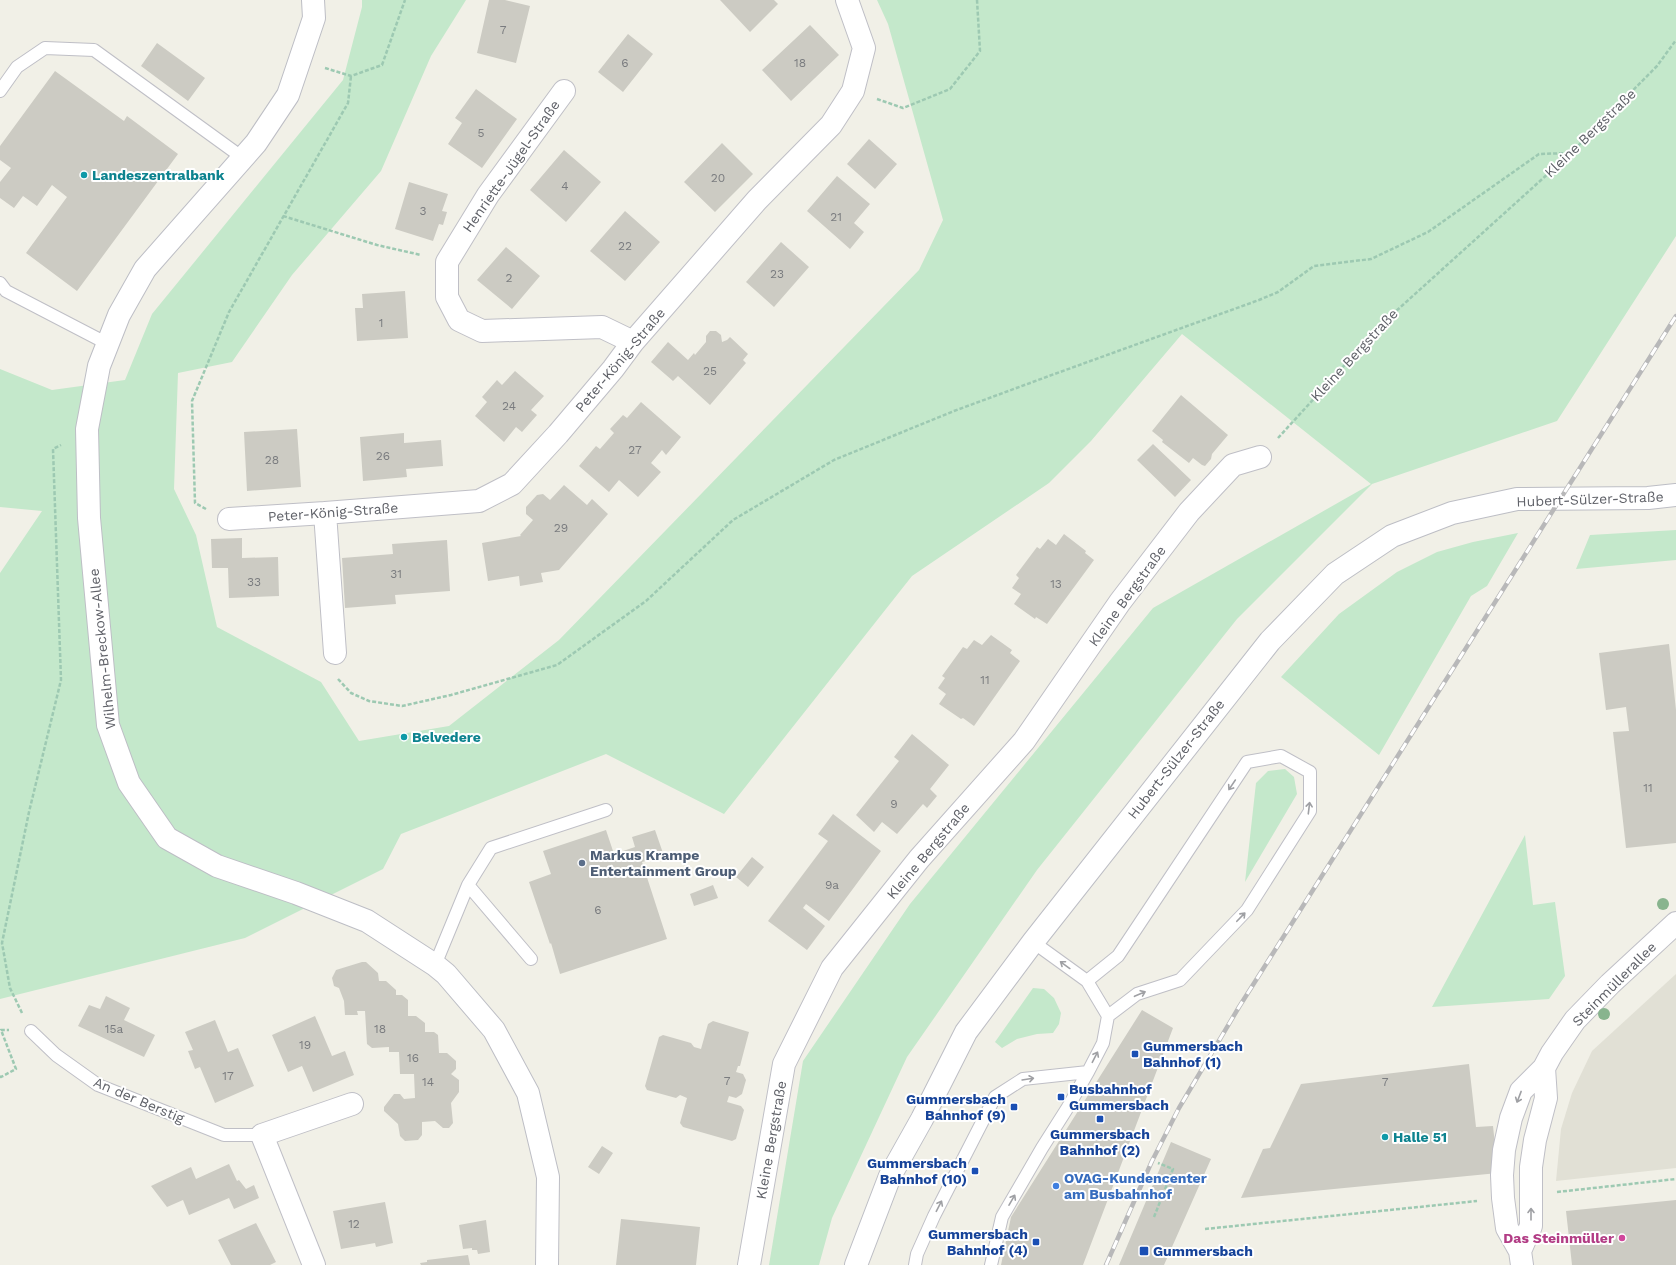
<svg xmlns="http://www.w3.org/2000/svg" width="1676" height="1265" font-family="'Work Sans',sans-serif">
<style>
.education{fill:#e1e0d5}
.green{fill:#c4e8cb}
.building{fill:#cccbc3}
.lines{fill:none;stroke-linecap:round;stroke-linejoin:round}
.lane-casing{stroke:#bfbfc6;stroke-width:14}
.street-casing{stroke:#bfbfc6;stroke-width:24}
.secondary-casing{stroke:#bdbec5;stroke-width:24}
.path{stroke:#9dc9b2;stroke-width:2.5;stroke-dasharray:4 2;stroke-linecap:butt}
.lane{stroke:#fff;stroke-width:12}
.street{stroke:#fff;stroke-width:22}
.secondary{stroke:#fff;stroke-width:22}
.rail-casing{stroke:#b8b8b9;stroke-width:4.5}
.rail{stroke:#fff;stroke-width:3;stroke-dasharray:9;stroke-linecap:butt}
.tree{fill:#88b48e}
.oneway{stroke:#9fa0a4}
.culture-dot{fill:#0f9aa8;stroke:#fff;stroke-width:1.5}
.service-dot{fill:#5c6f8a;stroke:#fff;stroke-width:1.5}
.transit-dot{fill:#1a4fb4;stroke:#fff;stroke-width:1.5}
.shop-dot{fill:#3f7fe0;stroke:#fff;stroke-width:1.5}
.hotel-dot{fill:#d1479c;stroke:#fff;stroke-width:1.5}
.labels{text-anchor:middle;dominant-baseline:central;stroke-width:4;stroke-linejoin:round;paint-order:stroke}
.number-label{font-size:12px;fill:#7a7c7f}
.street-label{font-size:14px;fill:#5f6168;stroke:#fff}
.culture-label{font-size:14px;font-weight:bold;fill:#0d838f;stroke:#fff;text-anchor:start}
.service-label{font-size:14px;font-weight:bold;fill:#4e5e75;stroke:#fff;text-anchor:start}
.transit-label{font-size:14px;font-weight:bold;fill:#164399;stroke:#fff;text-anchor:start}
.shop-label{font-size:14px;font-weight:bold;fill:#366cbe;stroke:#fff;text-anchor:start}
.hotel-label{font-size:14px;font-weight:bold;fill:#b23c85;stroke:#fff;text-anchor:end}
</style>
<rect width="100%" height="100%" fill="#f1f0e7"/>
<!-- education -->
<path class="education" d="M1676,974V1168L1556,1181L1561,1129L1572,1093L1592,1051Z"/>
<!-- green -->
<path class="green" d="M362,0H466L431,56L381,171L292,275L232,362L178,373L174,489L196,535L217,627L321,682L359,741L449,726L559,640L919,270L943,220L888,24L877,0H1676V236L1557,421L1372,484L1237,619L1037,870L907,1057L832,1218L819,1265H769L803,1061L910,904L1153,608L1371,484L1182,334L1091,441L1049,483L912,576L724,814L606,754L401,834L383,869L245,938L0,999V573L42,511L0,507V369L52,390L125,380L152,314L343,80L362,7Z
M1676,530V560L1576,569L1590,535Z
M1518,533L1487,586L1471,596L1379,755L1281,677L1339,614L1397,572L1437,552L1473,542Z
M1285,769L1294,777L1297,794L1245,882L1256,783L1268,771Z
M1525,835L1533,905L1555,902L1565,976L1549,999L1432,1007Z
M1033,988L1044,989L1054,998L1061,1013L1059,1024L1053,1033L1037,1034L1017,1039L1002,1048L995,1042Z"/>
<!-- building -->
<path class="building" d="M489,0H505L530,6L516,63L477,53Z
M720,0H774L778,4L750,32Z
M810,25L839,55L791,101L762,70Z
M628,34L653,54L623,92L598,72Z
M157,43L205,78L188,101L141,66Z
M55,71L124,121L127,116L178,154L77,291L26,253L67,197L52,185L37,206L23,196L14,208L0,198V182L11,168L0,160V146Z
M476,89L517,119L482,168L448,144L462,123L455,118Z
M869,139L897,164L875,189L847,164Z
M722,143L753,174L715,212L684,182Z
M564,150L601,182L566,222L530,190Z
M837,176L870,204L854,223L864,232L850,249L807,211Z
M409,182L448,194L442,211L447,212L443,225L439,224L433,241L395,229Z
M625,211L660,242L625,281L590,251Z
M781,242L809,267L774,307L746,282Z
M506,247L540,276L512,309L477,280Z
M405,291L408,338L357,341L355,308H363L362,294Z
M710,331H716L721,335L722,342L727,340L730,337L748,354L743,360L746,363L710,405L678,376L673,381L651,362L668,342L688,360L694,353L695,355L706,342V336Z
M515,371L544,396L531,410L537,415L522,432L516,427L504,442L475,416L487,402L482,397L497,380L502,385Z
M1181,395L1228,435L1212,454L1211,459L1205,466L1202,465L1193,458L1189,463L1162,442L1163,440L1152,431Z
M641,402L681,437L666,455L662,450L651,463L661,472L638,497L619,480L609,492L579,466L596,446L600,449L614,433L610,429L623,415L627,418Z
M297,429L301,487L247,491L244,432Z
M404,433V443L441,440L443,466L406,469L407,477L363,481L360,437Z
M1153,444L1191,480L1175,497L1137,460Z
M564,485L587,505L592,499L608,514L559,570L541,573L543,582L520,586L519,576L488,581L482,543L521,536L520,535L533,520L526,514V507L537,495L543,494L550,500Z
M1064,534L1086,551L1085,553L1094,560L1047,624L1036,617L1035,619L1014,604L1021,594L1012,588L1019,578L1016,575L1037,547L1040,549L1048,539L1056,545Z
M242,538V558L278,557L279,596L229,598L228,568H212L211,539Z
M447,540L450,591L395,595L396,604L345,608L342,558L393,554L392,544Z
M991,635L1012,650L1010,653L1020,661L974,726L963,718L961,719L939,704L946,694L938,688L945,678L942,676L963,647L967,649L974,640L982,645Z
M1669,644L1676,710V843L1626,848L1613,732L1629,731L1626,707L1606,710L1599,653Z
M912,734L949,765L930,789L937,796L927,808L923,804L897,834L882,822L874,832L856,815L899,761L894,757Z
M833,814L881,851L829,921L806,904L803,908L825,926L807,950L768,921L828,841L818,834Z
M606,830L614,854L635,847L632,837L655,830L664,856L642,862L667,939L560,974L551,943L550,944L529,882L551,874L543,851Z
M752,857L764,867L748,887L736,877Z
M713,885L718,898L694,906L690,894Z
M362,962H366L378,973L379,981H386L396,990V995H402L408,1000V1016H416L425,1023V1032H434L438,1035L439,1053H447L456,1061V1069L451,1074L459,1080V1092L451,1103L453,1123L449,1128H443L435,1121L422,1122V1135L418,1140L405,1141L400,1136L398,1124L384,1111V1107L394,1094H400L404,1099L415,1098L414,1074H400L399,1052H389V1047L372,1048L367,1044L365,1011H357L358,1015H345L344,1001L339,988L334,986L332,978L336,970Z
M106,996L130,1008L124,1020L155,1035L144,1057L78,1026L89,1005L100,1009Z
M1142,1010L1173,1028L1083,1265H1001L1011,1217Z
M315,1016L332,1056L345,1051L354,1075L313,1092L302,1066L288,1072L272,1035Z
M215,1020L228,1052L238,1048L254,1086L215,1103L200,1067L195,1069L188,1051L193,1050L185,1032Z
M713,1021L749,1032L740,1066H738L736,1072L743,1074L746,1080L742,1094L736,1098L729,1096L727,1102L741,1106L744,1110L736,1139L732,1141L683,1127L680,1123L687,1098L680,1095L676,1098L647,1090L645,1086L659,1037L663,1035L691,1043L694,1047L701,1049L708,1024Z
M1469,1064L1476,1127L1493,1126L1498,1173L1241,1198L1263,1149L1270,1148L1301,1084Z
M1171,1142L1211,1159L1164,1265H1119Z
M602,1146L613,1153L599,1174L588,1167Z
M229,1164L237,1181L239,1180L246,1189L254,1185L259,1198L234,1209L229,1198L189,1215L183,1200L167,1207L151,1186L191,1167L196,1179Z
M1676,1200V1265H1572L1566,1211Z
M385,1202L393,1243L376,1247L375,1243L341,1249L333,1211Z
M621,1219L700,1227L696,1265H616Z
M486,1220L490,1252L478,1254L477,1250H472V1248L463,1249L459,1225Z
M256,1223L276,1262L270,1265H231L218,1240Z
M468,1255L470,1265H421L420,1263L427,1262V1260Z"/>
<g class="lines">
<defs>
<path id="lane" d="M0,91L17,67L45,48L94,50L243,158
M0,283L6,291L108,344
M468,885L491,848L606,810
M435,965L468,885L531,959
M1087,981L1118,956L1247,762L1281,756L1310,772V811L1247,910L1180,980L1137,994L1108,1016
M31,1031L56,1055L98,1085L224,1135H262
M915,1265L917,1254L934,1216L995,1097L1023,1079L1088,1072
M991,1265L1002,1217L1042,1148L1068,1107L1088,1072L1103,1043L1108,1016L1087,981L1033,942"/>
<path id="street" d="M564,91L488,195L447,262V297L459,320L482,331L602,327L633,342
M325,513L335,653
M229,519L325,513L479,501L512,484L558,434L613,369L633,342L757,200L831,125L853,91L864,48L847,0
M1520,1251L1531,1226V1167L1535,1140L1546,1098L1544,1068
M314,1265L262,1135L352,1104
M749,1265L784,1064L832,968L919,859L1024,741L1120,602L1189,512L1233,465L1260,457
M1522,1265L1520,1251L1507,1228L1503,1198L1502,1175L1504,1150L1511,1118L1521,1091L1544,1068L1552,1053L1575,1020L1610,984L1676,923"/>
<path id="secondary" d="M313,0L314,18L288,95L256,143L145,269L119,315L99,366L87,429L89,518L108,725L129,783L167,838L217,866L296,893L367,921L435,965L446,974L494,1030L528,1093L548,1177L547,1265
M856,1265L890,1176L922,1119L966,1032L1033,942L1270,641L1335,574L1392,536L1452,513L1517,499L1648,498L1676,495"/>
</defs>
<!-- lane casing -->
<use href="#lane" class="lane-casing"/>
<!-- street casing -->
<use href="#street" class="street-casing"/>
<!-- secondary casing -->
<use href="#secondary" class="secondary-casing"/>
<!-- path -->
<path class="path" d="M325,68L351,76L382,65L405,0
M877,99L903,108L950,89L980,51L977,0
M283,216L377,245L421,255
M1278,438L1384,322L1571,153L1657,66L1676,40
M206,509L195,503L192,401L229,312L348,103L351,76
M338,679L351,693L369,701L402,706L451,695L557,665L646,601L733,520L834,460L954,411L1049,376L1259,300L1278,292L1314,266L1371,259L1428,232L1539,154L1571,153
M22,1013L10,988L2,943L29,812L61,680L53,449L61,445
M0,1076L1,1077L16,1069L1,1030H9
M1557,1192L1676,1179
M1154,1217L1173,1169L1158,1163
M1205,1229L1477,1201"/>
<!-- lane -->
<use href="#lane" class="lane"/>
<!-- street -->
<use href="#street" class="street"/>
<!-- secondary -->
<use href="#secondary" class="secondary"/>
<defs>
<path id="rail" d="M1106,1265L1152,1161L1179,1108L1239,1007L1676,316"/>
</defs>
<!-- rail casing -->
<use href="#rail" class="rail-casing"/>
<!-- rail -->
<use href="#rail" class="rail"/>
</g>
<!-- trees -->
<g class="tree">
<circle cx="1663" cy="904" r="6"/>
<circle cx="1604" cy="1014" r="6"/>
</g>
<!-- one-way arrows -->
<defs><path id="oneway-shaft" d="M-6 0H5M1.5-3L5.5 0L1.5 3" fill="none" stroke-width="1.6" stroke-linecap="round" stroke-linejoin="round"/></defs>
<g class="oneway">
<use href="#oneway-shaft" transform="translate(1232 785) rotate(124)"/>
<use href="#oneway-shaft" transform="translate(1309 808) rotate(-83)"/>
<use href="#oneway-shaft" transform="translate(1241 917) rotate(-46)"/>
<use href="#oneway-shaft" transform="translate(1065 965) rotate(-144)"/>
<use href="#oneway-shaft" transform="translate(1140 994) rotate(-23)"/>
<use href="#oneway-shaft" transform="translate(1095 1057) rotate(-63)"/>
<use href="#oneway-shaft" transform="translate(1028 1079) rotate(-9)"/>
<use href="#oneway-shaft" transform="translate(1519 1097) rotate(111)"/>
<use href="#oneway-shaft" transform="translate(1012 1200) rotate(-60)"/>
<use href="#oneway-shaft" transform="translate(939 1206) rotate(-63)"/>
<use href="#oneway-shaft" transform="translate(1531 1214) rotate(-90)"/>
</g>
<!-- markers -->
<g class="culture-dot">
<circle cx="84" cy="175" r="4"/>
<circle cx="404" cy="737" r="4"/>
<circle cx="1385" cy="1137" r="4"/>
</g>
<circle class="service-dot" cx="582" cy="863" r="4"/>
<g class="transit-dot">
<rect x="1131" y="1050" width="8" height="8" rx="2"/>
<rect x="1057" y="1093" width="8" height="8" rx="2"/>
<rect x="1010" y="1103" width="8" height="8" rx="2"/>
<rect x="1096" y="1115" width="8" height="8" rx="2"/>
<rect x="971" y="1167" width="8" height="8" rx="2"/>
<rect x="1032" y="1238" width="8" height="8" rx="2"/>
<rect x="1139" y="1246" width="10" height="10" rx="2"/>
</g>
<circle class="shop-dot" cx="1056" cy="1186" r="4"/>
<circle class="hotel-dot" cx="1622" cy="1238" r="4"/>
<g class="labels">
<!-- number labels -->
<g class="number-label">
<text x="503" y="30">7</text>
<text x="625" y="63">6</text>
<text x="800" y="63">18</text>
<text x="481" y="133">5</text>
<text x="718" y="178">20</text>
<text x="565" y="186">4</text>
<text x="423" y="211">3</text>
<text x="836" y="217">21</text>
<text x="625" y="246">22</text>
<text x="777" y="274">23</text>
<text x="509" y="278">2</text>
<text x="381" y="323">1</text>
<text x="710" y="371">25</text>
<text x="509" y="406">24</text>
<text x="635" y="450">27</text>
<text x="383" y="456">26</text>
<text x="272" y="460">28</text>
<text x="561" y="528">29</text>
<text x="396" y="574">31</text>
<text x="254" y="582">33</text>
<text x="1056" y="584">13</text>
<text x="985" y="680">11</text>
<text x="1648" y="788">11</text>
<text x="894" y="804">9</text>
<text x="832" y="885">9a</text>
<text x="598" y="910">6</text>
<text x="114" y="1029">15a</text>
<text x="380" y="1029">18</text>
<text x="305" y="1045">19</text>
<text x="413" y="1058">16</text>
<text x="228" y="1076">17</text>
<text x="727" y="1081">7</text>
<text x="428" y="1082">14</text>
<text x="1385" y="1082">7</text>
<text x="354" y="1224">12</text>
</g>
<!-- street labels -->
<g class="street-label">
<text transform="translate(1590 133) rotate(-44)">Kleine Bergstraße</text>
<text transform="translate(511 166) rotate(-55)">Henriette-Jügel-Straße</text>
<text transform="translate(1354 355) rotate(-47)">Kleine Bergstraße</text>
<text transform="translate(620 360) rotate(-50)">Peter-König-Straße</text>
<text transform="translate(1590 499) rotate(-2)">Hubert-Sülzer-Straße</text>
<text transform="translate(333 512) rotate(-4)">Peter-König-Straße</text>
<text transform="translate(1127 596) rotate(-54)">Kleine Bergstraße</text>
<text transform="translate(102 649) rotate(-96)">Wilhelm-Breckow-Allee</text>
<text transform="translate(1176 759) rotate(-52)">Hubert-Sülzer-Straße</text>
<text transform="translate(928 851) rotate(-50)">Kleine Bergstraße</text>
<text transform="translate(1614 984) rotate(-45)">Steinmüllerallee</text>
<text transform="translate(139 1100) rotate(23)">An der Berstig</text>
<text transform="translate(771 1140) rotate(-80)">Kleine Bergstraße</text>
</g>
<!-- culture labels -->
<g class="culture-label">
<text x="92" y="175">Landeszentralbank</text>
<text x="412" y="737">Belvedere</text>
<text x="1393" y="1137">Halle 51</text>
</g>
<!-- service labels -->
<g class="service-label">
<text x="590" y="855">Markus Krampe<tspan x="590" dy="16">Entertainment Group</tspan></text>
</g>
<!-- transit labels -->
<g class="transit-label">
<text x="1143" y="1046">Gummersbach<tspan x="1143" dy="16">Bahnhof (1)</tspan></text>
<text x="1069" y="1089">Busbahnhof<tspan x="1069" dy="16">Gummersbach</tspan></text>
<text x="1006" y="1099" text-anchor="end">Gummersbach<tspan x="1006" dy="16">Bahnhof (9)</tspan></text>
<text x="1100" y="1134" text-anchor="middle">Gummersbach<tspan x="1100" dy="16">Bahnhof (2)</tspan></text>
<text x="967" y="1163" text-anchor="end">Gummersbach<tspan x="967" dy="16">Bahnhof (10)</tspan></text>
<text x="1028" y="1234" text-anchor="end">Gummersbach<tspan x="1028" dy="16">Bahnhof (4)</tspan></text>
<text x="1153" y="1251">Gummersbach</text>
</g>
<!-- shop labels -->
<g class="shop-label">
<text x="1064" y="1178">OVAG-Kundencenter<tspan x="1064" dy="16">am Busbahnhof</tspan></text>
</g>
<!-- hotel labels -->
<g class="hotel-label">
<text x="1614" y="1238">Das Steinmüller</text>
</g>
</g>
</svg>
